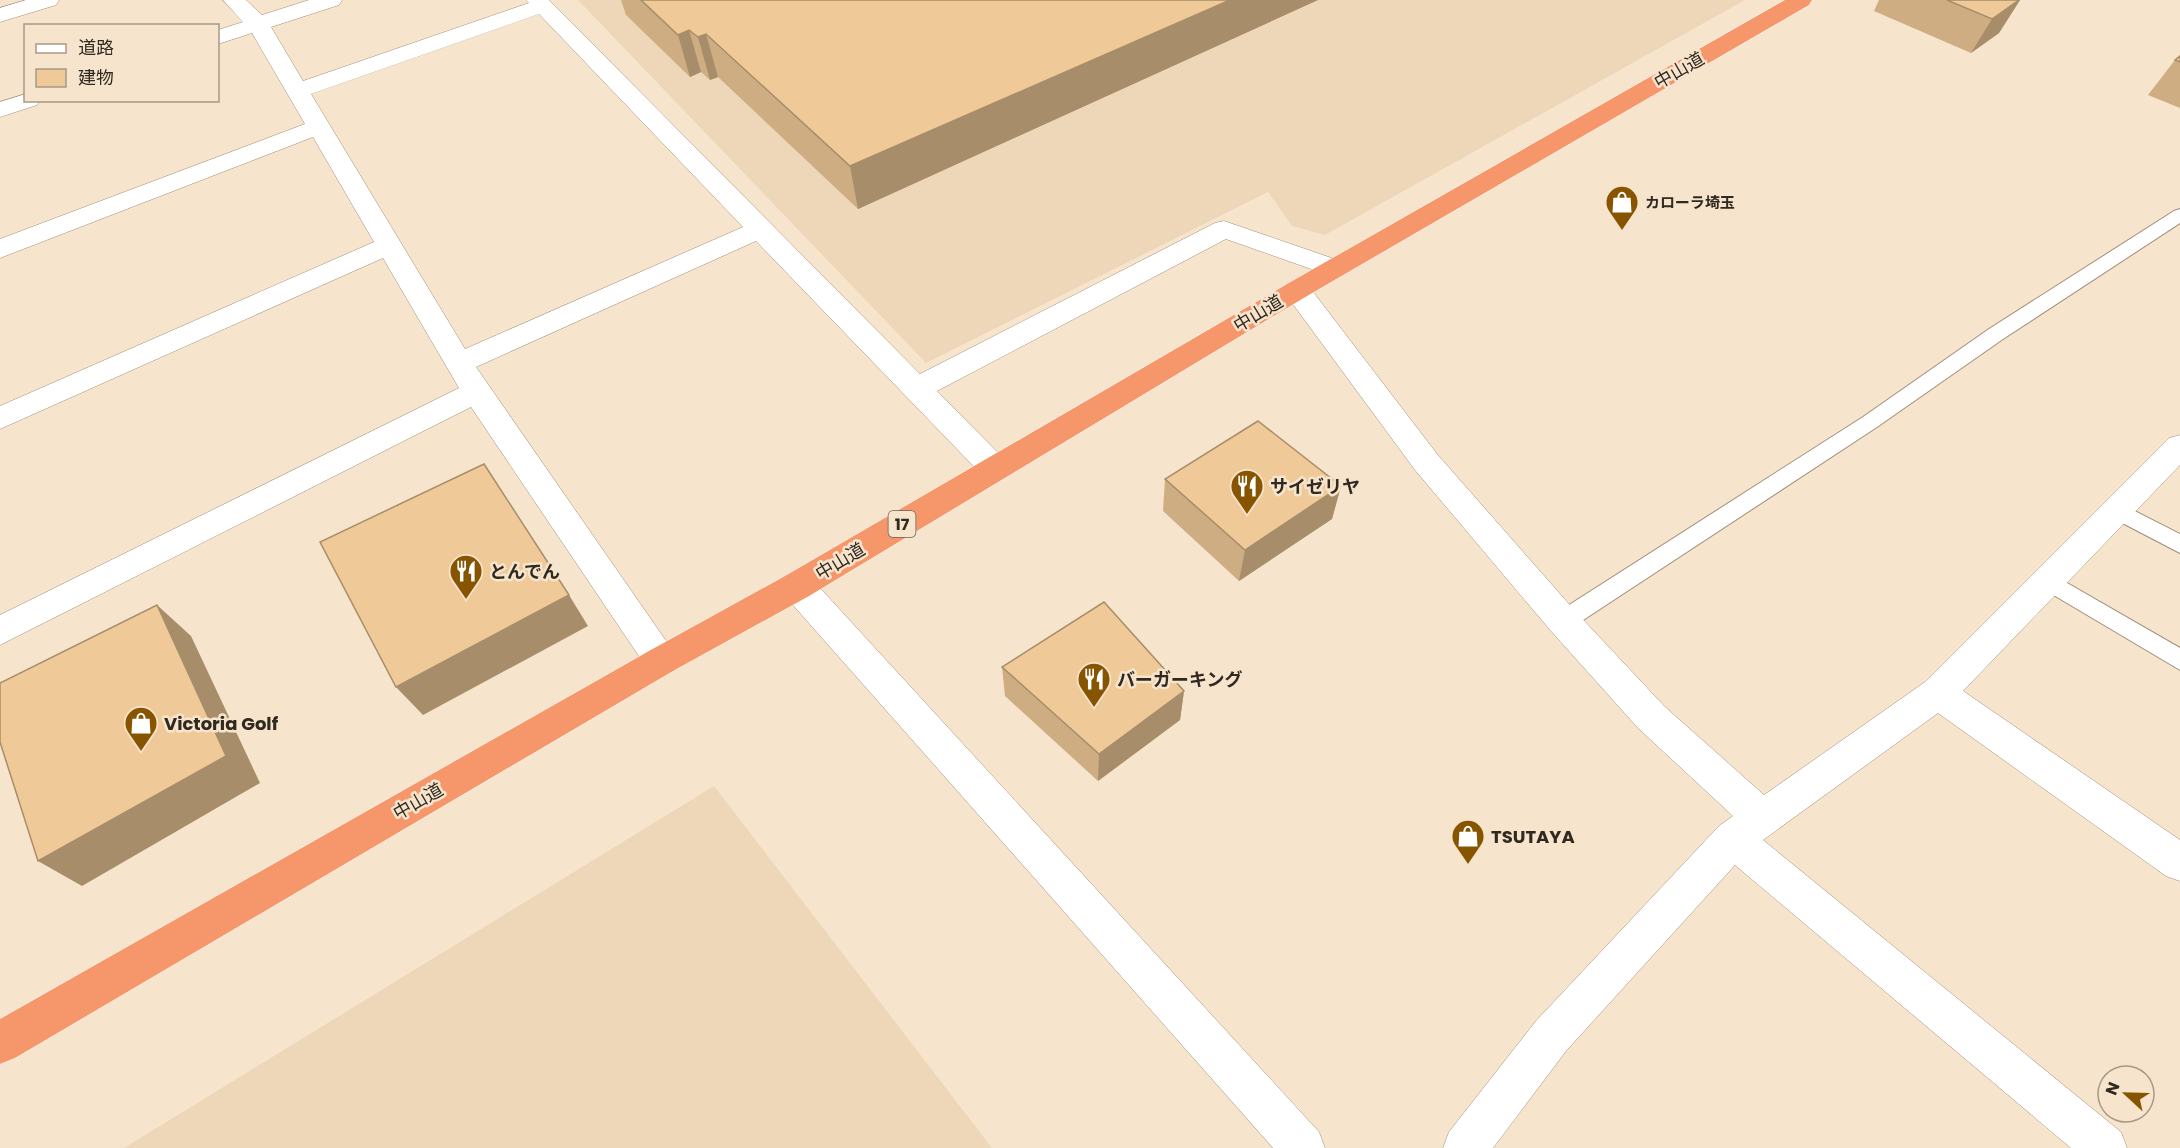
<svg xmlns="http://www.w3.org/2000/svg" width="2180" height="1148" font-family="Poppins,'Noto Sans JP',sans-serif">
<style>
.built{fill:#eed7b9}
.lines{fill:none;stroke-linecap:round;stroke-linejoin:round}
.service-casing{stroke:#9f8e79;stroke-width:2}
.minor-casing{stroke:#9f8e79;stroke-width:1}
.tertiary-casing{stroke:#9f8e79;stroke-width:1}
.trunk-casing{stroke:#fff;stroke-width:1}
.service{fill:#fff;fill-rule:evenodd}
.minor{fill:#fff;fill-rule:evenodd}
.tertiary{fill:#fff;fill-rule:evenodd}
.trunk{fill:#f6966b;fill-rule:evenodd}
.wall{fill:#cead82}
.shaded-wall{fill:#a78d6a}
.building{fill:#efc997;stroke:#a78d6a;stroke-width:1.5}
.labels{text-anchor:middle;dominant-baseline:central;stroke-width:5;stroke-linejoin:round;paint-order:stroke}
.far-poi-label{font-size:15px;font-weight:bold;fill:#302920;stroke:#f6e4cc;text-anchor:start}
.shield{fill:#f6e4cc;stroke:#6b6154;stroke-width:1.5}
.shield-label{font-size:16px;font-weight:bold;fill:#302920}
.street-label{font-size:18px;fill:#302920;stroke:#f6e4cc}
.poi-label{font-size:18px;font-weight:bold;fill:#302920;stroke:#f6e4cc;text-anchor:start}
</style>
<rect width="100%" height="100%" fill="#f6e4cc"/>
<!-- built -->
<path class="built" d="M578,0H1745L1325,235L1292,226L1268,192L926,363Z
M714,786L992,1148H124Z"/>
<g class="lines">
<defs>
<path id="service" d="M2180,209V223L2003,339L1877,427L1571,628L1563,631L1555,628L1551,621L1555,614L1863,417L1989,329L2174,211Z
M2117,502L2180,534V553L2109,516L2106,510L2109,504Z
M2048,572L2180,648V670L2040,587L2037,581L2040,575Z"/>
<path id="minor" d="M26,0H59L56,5L0,22V8Z
M223,0H246L262,15L309,0H342L339,5L271,27L303,81L529,3L526,0H549L920,374L1215,223L1224,221L1343,262L1347,268L1343,274L1334,277L1226,239L937,391L1006,461L1010,469L1006,477L995,481L984,477L756,241L476,367L673,651L678,661L673,671L661,676L649,671L471,407L0,645V615L459,388L383,258L0,429V406L374,242L313,137L0,258V239L305,124L252,33L218,44V30L243,22ZM539,14L743,227L465,349L311,94Z
M26,94V100H40L37,105L0,117V102Z
M1297,281L1307,284L1437,454L1575,611L1664,706L1764,795L1925,682L2169,438L2180,435V465L1963,691L2180,840V881L2166,876L1938,713L1763,840L2121,1132L2127,1148H2071L1735,865L1566,1051L1493,1148H1443L1449,1132L1536,1021L1719,826L1733,816L1638,728L1551,631L1415,470L1287,296L1283,290L1287,284Z"/>
<path id="tertiary" d="M797,572L809,576L1319,1132L1325,1148H1273L785,596L780,586L785,576Z"/>
<path id="trunk" d="M1785,0H1812L1809,5L1307,296L809,596L673,671L15,1058L0,1064V1019L649,651L785,576L1287,284Z"/>
</defs>
<!-- service casing -->
<use href="#service" class="service-casing"/>
<!-- minor casing -->
<use href="#minor" class="minor-casing"/>
<!-- tertiary casing -->
<use href="#tertiary" class="tertiary-casing"/>
<!-- trunk casing -->
<use href="#trunk" class="trunk-casing"/>
<!-- service -->
<use href="#service" class="service"/>
<!-- minor -->
<use href="#minor" class="minor"/>
<!-- tertiary -->
<use href="#tertiary" class="tertiary"/>
<!-- trunk -->
<use href="#trunk" class="trunk"/>
</g>
<!-- wall -->
<path class="wall" d="M621,0H1318L858,209L718,77L710,80L701,72L690,77L626,15Z
M1879,0H2020L1999,33L1971,53L1874,11Z
M2180,56V108L2148,95L2175,60Z
M1165,479L1341,486L1332,519L1239,581L1163,511Z
M1002,667L1184,691L1180,720L1098,781L1005,696Z"/>
<!-- shaded-wall -->
<path class="shaded-wall" d="M1230,0H1318L858,209L850,166Z
M2019,0H2020L1999,33L1971,53L1992,19Z
M689,30L701,72L690,77L678,35Z
M706,34L718,77L710,80L698,37Z
M1341,486L1332,519L1239,581L1245,550Z
M569,595L588,626L423,715L396,687Z
M157,605L191,636L260,783L82,886L38,861Z
M1184,691L1180,720L1098,781L1099,754Z"/>
<!-- building -->
<path class="building" d="M641,0H1230L850,166L706,34L698,37L689,30L678,35Z
M1947,0H2019L1992,19Z
M2180,56V62L2175,60Z
M1258,421L1341,486L1245,550L1165,479Z
M484,464L569,595L396,687L320,542Z
M1104,602L1184,691L1099,754L1002,667Z
M157,605L226,756L38,861L0,742V683Z"/>
<!-- icons -->
<defs>
<symbol id="shop-pin" viewBox="-11 -11 22 30"><path d="M0 17L-7.5 6A9.5 9.5 0 1 1 7.5 6Z" fill="#875400" stroke="#f6e4cc"/><path d="M-5-2.5h2.3a2.7 3.5 0 0 1 5.4 0H5L5.5 6h-11ZM-1.5-2.5h3a1.5 2.3 0 0 0-3 0Z" fill="#fff"/></symbol>
<symbol id="restaurant-pin" viewBox="-11 -11 22 30"><path d="M0 17L-7.5 6A9.5 9.5 0 1 1 7.5 6Z" fill="#875400" stroke="#f6e4cc"/><path d="M-5-6h1v4h1v-4h1v4h1v-4h1v5L-1.5 .5V6h-2V.5L-5-1ZM5-6V6H3V1.5H1.5Q1.5-4 5-6Z" fill="#fff"/></symbol>
</defs>
<g fill-rule="evenodd">
<use href="#shop-pin" x="1603" y="183" width="38" height="52"/>
<use href="#restaurant-pin" x="1228" y="467" width="38" height="52"/>
<use href="#restaurant-pin" x="447" y="552" width="38" height="52"/>
<use href="#restaurant-pin" x="1075" y="660" width="38" height="52"/>
<use href="#shop-pin" x="122" y="704" width="38" height="52"/>
<use href="#shop-pin" x="1449" y="817" width="38" height="52"/>
</g>
<g class="labels">
<!-- far-poi labels -->
<g class="far-poi-label">
<text x="1645" y="202">カローラ埼玉</text>
</g>
<!-- shield labels -->
<rect class="shield" x="888.5" y="511" width="27" height="26" rx="4.5"/>
<g class="shield-label">
<text x="902" y="524">17</text>
</g>
<!-- street labels -->
<g class="street-label">
<text transform="translate(1679 70) rotate(-30)">中山道</text>
<text transform="translate(1258 313) rotate(-31)">中山道</text>
<text transform="translate(840 561) rotate(-31)">中山道</text>
<text transform="translate(418 801) rotate(-30)">中山道</text>
</g>
<!-- poi labels -->
<g class="poi-label">
<text x="1270" y="486">サイゼリヤ</text>
<text x="489" y="571">とんでん</text>
<text x="1117" y="679">バーガーキング</text>
<text x="164" y="723">Victoria Golf</text>
<text x="1491" y="836">TSUTAYA</text>
</g>
</g>
<!-- legend -->
<rect x="24" y="24" width="195" height="78" fill="#f6e4cc" stroke="#a79987" stroke-width="1.5"/>
<rect x="36" y="44" width="30" height="9" fill="#ffffff" stroke="#a79987" stroke-width="1.5"/>
<text x="78" y="54" font-size="18" fill="#302920">道路</text>
<rect x="36" y="69" width="30" height="18" fill="#efc997" stroke="#a79987" stroke-width="1.5"/>
<text x="78" y="84" font-size="18" fill="#302920">建物</text>
<!-- north arrow -->
<g transform="translate(2126 1094) rotate(292)"><circle r="28" fill="#f6e4cc" stroke="#a79987" stroke-width="1.5"/>
<path d="M0-4.5L10 22L0 15L-10 22Z" fill="#875400"/>
<text y="-9" font-size="16" font-weight="bold" text-anchor="middle" fill="#302920">N</text>
</g>
</svg>
